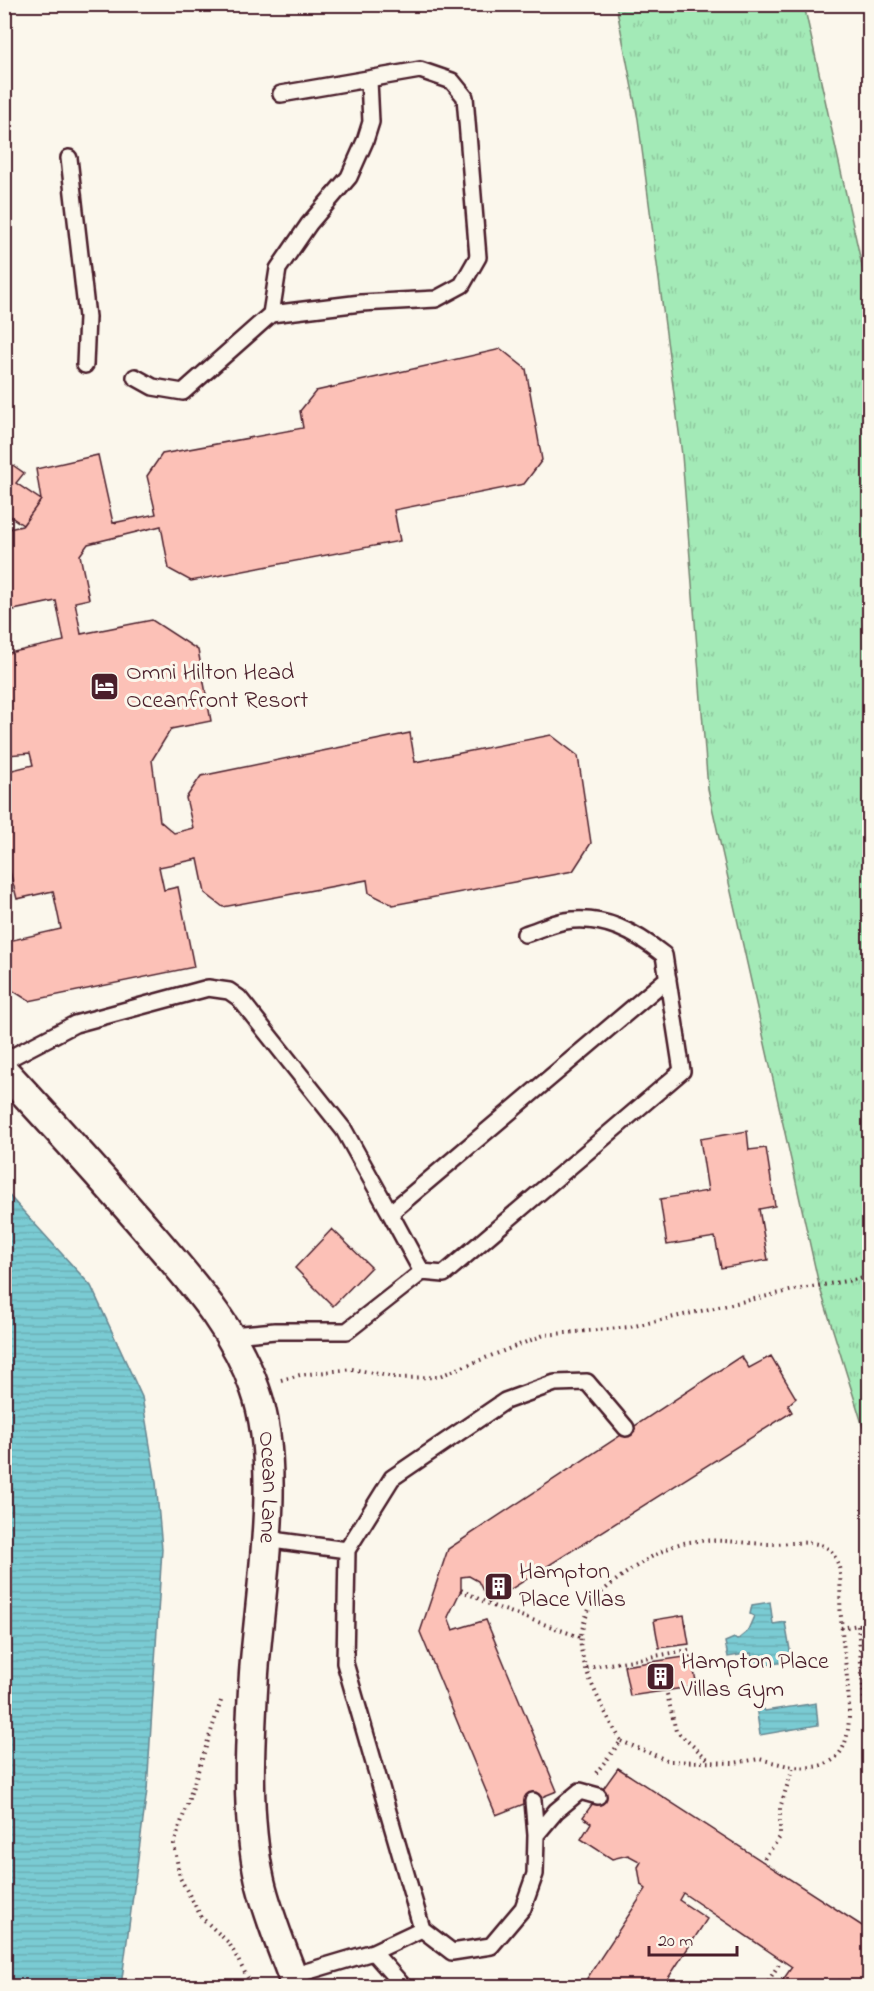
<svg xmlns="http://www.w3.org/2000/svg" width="874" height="1991" font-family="'Indie Flower',sans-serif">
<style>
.grass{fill:url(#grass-tufts);stroke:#768471;stroke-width:1.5}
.water{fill:url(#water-rules);stroke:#678690;stroke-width:1.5}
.building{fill:#fcc1b7;stroke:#4a1f2b;stroke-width:1.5}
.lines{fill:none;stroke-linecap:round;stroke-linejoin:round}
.service-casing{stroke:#4a1f2b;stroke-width:20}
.minor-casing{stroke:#4a1f2b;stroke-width:33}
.path{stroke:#4a1f2b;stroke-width:4;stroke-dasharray:1.5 4.5;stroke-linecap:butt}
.service{stroke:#fbf7ec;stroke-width:15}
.minor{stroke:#fbf7ec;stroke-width:28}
.labels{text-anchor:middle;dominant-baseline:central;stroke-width:6;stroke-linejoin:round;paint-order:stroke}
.poi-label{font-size:24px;fill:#4a1f2b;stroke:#fbf7ec;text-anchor:start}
.street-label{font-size:24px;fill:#4a1f2b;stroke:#fbf7ec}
</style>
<defs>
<pattern id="grass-tufts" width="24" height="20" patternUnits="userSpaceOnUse" patternTransform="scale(1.5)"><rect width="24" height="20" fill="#a3eab7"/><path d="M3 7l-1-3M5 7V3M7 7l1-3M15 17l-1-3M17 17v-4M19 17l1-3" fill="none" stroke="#8ec89e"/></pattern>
<pattern id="water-rules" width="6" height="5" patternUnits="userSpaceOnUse" patternTransform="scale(1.5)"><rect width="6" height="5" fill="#7acbd3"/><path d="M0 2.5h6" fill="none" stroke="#6baeb5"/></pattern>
</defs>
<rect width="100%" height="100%" fill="#fbf7ec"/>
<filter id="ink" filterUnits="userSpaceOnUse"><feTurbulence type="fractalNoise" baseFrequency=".0167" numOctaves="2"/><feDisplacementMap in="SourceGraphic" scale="12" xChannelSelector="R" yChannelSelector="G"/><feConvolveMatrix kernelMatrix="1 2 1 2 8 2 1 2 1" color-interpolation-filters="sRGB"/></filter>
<g filter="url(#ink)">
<!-- grass -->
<path class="grass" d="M616,5H804L870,302L869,1446L819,1285L708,789L682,455L638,119Z"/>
<!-- water -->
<path class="water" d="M4,1190L91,1286L142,1397L156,1482L162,1549L147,1790L121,1986H5Z
M770,1602L773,1624L785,1622L792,1661L753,1667L751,1653L728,1657L725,1642L734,1638L737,1640L747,1632L754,1616L750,1614L752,1605Z
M816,1703L818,1725L760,1735L756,1706H762L765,1711Z"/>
<!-- building -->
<path class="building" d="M501,349L526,369L542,460L524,484L394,510L400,541L191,581L169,569L161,526L88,544L80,555L89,599L75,602L81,634L152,620L198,650L211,721L171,729L152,760L160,821L174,833L193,828L186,798L201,776L410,733L415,762L551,735L578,756L591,843L573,871L393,905L369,893L367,880L223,907L205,893L198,859L159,867L164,890L178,887L194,967L29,1001L4,985V942L61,929L53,891L17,899L4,848V772L33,765L30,753L8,755L4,738V654L64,641L56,601L4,612V594H8L4,575V530L22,526L41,500L36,469L98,455L113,523L156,514L147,476L162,454L303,428L300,411L316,391Z
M4,459L24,473L16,483L41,500L23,525L4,512Z
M747,1131L749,1150L766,1148L775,1206L759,1209L768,1260L721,1268L715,1237L667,1245L660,1199L708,1191L700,1139Z
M332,1229L371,1267L333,1306L295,1268Z
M741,1356L749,1368L771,1356L796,1398L788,1405L792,1412L489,1603L478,1581L469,1576L461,1577V1590L448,1617L453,1630L486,1620L557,1791L496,1815L420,1632L448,1549Z
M684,1615L689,1644L659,1648L654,1620Z
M691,1656L697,1686L630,1696L624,1666Z
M618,1768L870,1931V1979L865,1986H849L839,1980L836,1986H784L780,1984L792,1967L683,1893L679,1900L707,1919L663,1986H582L646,1889L641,1885L638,1867L641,1862L628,1855L612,1859L581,1839L591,1823L583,1817Z"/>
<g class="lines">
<defs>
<path id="service" d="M69,158L87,317L85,365
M271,314L278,269L309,224L349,177L365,141L371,122L369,80
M135,377L153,387L183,392L271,314L361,303L436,299L462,285L478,257L465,97L452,81L420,70L281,94
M4,1061L75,1024L208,988L229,991L239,998L344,1130L390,1213
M422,1272L390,1213L668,978
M232,1335L275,1331H347L422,1272L444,1274L682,1071L664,955C635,932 604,915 565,921C552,923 538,930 525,934
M265,1539L347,1550L392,1478L505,1401L555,1383L587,1382L626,1428
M347,1550L345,1663L422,1929
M536,1835L556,1811L580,1791L598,1796
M373,1952L422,1929L452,1952L491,1946L523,1908L535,1874L536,1835L533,1801
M292,1976L373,1952L403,1986"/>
<g id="minor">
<path id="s1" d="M4,1071C55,1126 105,1181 154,1238C194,1285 235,1330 255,1389C283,1466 260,1590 254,1673C250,1740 245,1814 260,1881C268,1916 284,1952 296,1986"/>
</g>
</defs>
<!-- service casing -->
<use href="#service" class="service-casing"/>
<!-- minor casing -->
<use href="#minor" class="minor-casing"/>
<!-- path -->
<path class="path" d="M281,1380L300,1375L352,1369L399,1378L437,1377L544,1335L630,1327L794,1290L870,1277
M461,1590L493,1606L580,1637
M858,1625L870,1775
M841,1628L870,1623
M587,1668L689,1650
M667,1694L676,1731L710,1761
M221,1701L174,1844L180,1878L202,1918L229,1943L252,1986
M621,1741L669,1761L734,1763L759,1759L793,1767
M596,1773L621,1741C607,1716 577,1664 581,1636C582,1627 588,1609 593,1602C605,1584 662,1547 683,1543C713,1537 744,1544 774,1544C791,1544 818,1538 831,1551C834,1555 838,1562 839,1567C842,1583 839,1600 841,1617C843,1652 849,1680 849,1716C848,1757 832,1770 793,1767L780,1808V1837L764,1859
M765,1986L781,1961"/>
<!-- service -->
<use href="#service" class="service"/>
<!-- minor -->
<use href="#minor" class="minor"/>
</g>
</g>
<!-- icons -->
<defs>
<symbol id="hotel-square" viewBox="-11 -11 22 22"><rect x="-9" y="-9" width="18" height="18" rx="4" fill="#4a1f2b" stroke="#fbf7ec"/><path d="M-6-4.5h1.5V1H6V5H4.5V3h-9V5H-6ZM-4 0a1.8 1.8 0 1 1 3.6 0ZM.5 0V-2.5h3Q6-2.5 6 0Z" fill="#fff"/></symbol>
<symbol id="building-square" viewBox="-11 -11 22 22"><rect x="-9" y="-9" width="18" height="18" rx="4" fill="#4a1f2b" stroke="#fbf7ec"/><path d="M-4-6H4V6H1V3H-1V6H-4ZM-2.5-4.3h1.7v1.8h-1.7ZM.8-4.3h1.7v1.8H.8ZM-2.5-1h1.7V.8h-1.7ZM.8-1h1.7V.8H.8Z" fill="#fff"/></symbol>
</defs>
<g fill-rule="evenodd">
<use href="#hotel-square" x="88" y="670" width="33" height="33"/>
<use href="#building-square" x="482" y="1570" width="33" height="33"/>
<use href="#building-square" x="644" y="1660" width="33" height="33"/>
</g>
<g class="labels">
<!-- poi labels -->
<g class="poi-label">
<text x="126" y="673">Omni Hilton Head<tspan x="126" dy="28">Oceanfront Resort</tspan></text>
<text x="519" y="1572">Hampton<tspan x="519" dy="28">Place Villas</tspan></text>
<text x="681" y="1662">Hampton Place<tspan x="681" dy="28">Villas Gym</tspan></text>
</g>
<!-- street labels -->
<g class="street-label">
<text stroke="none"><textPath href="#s1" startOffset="507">Ocean Lane</textPath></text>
</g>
</g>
<!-- margin -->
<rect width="874" height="1991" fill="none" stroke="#fbf7ec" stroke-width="24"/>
<rect x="12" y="12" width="850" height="1967" fill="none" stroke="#4a1f2b" stroke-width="2" filter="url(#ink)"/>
<!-- scale -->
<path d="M649 1946v9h88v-9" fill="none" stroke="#4a1f2b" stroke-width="3"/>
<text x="658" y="1946" font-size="18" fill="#4a1f2b" stroke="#fbf7ec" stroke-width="4.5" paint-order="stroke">20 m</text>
</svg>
